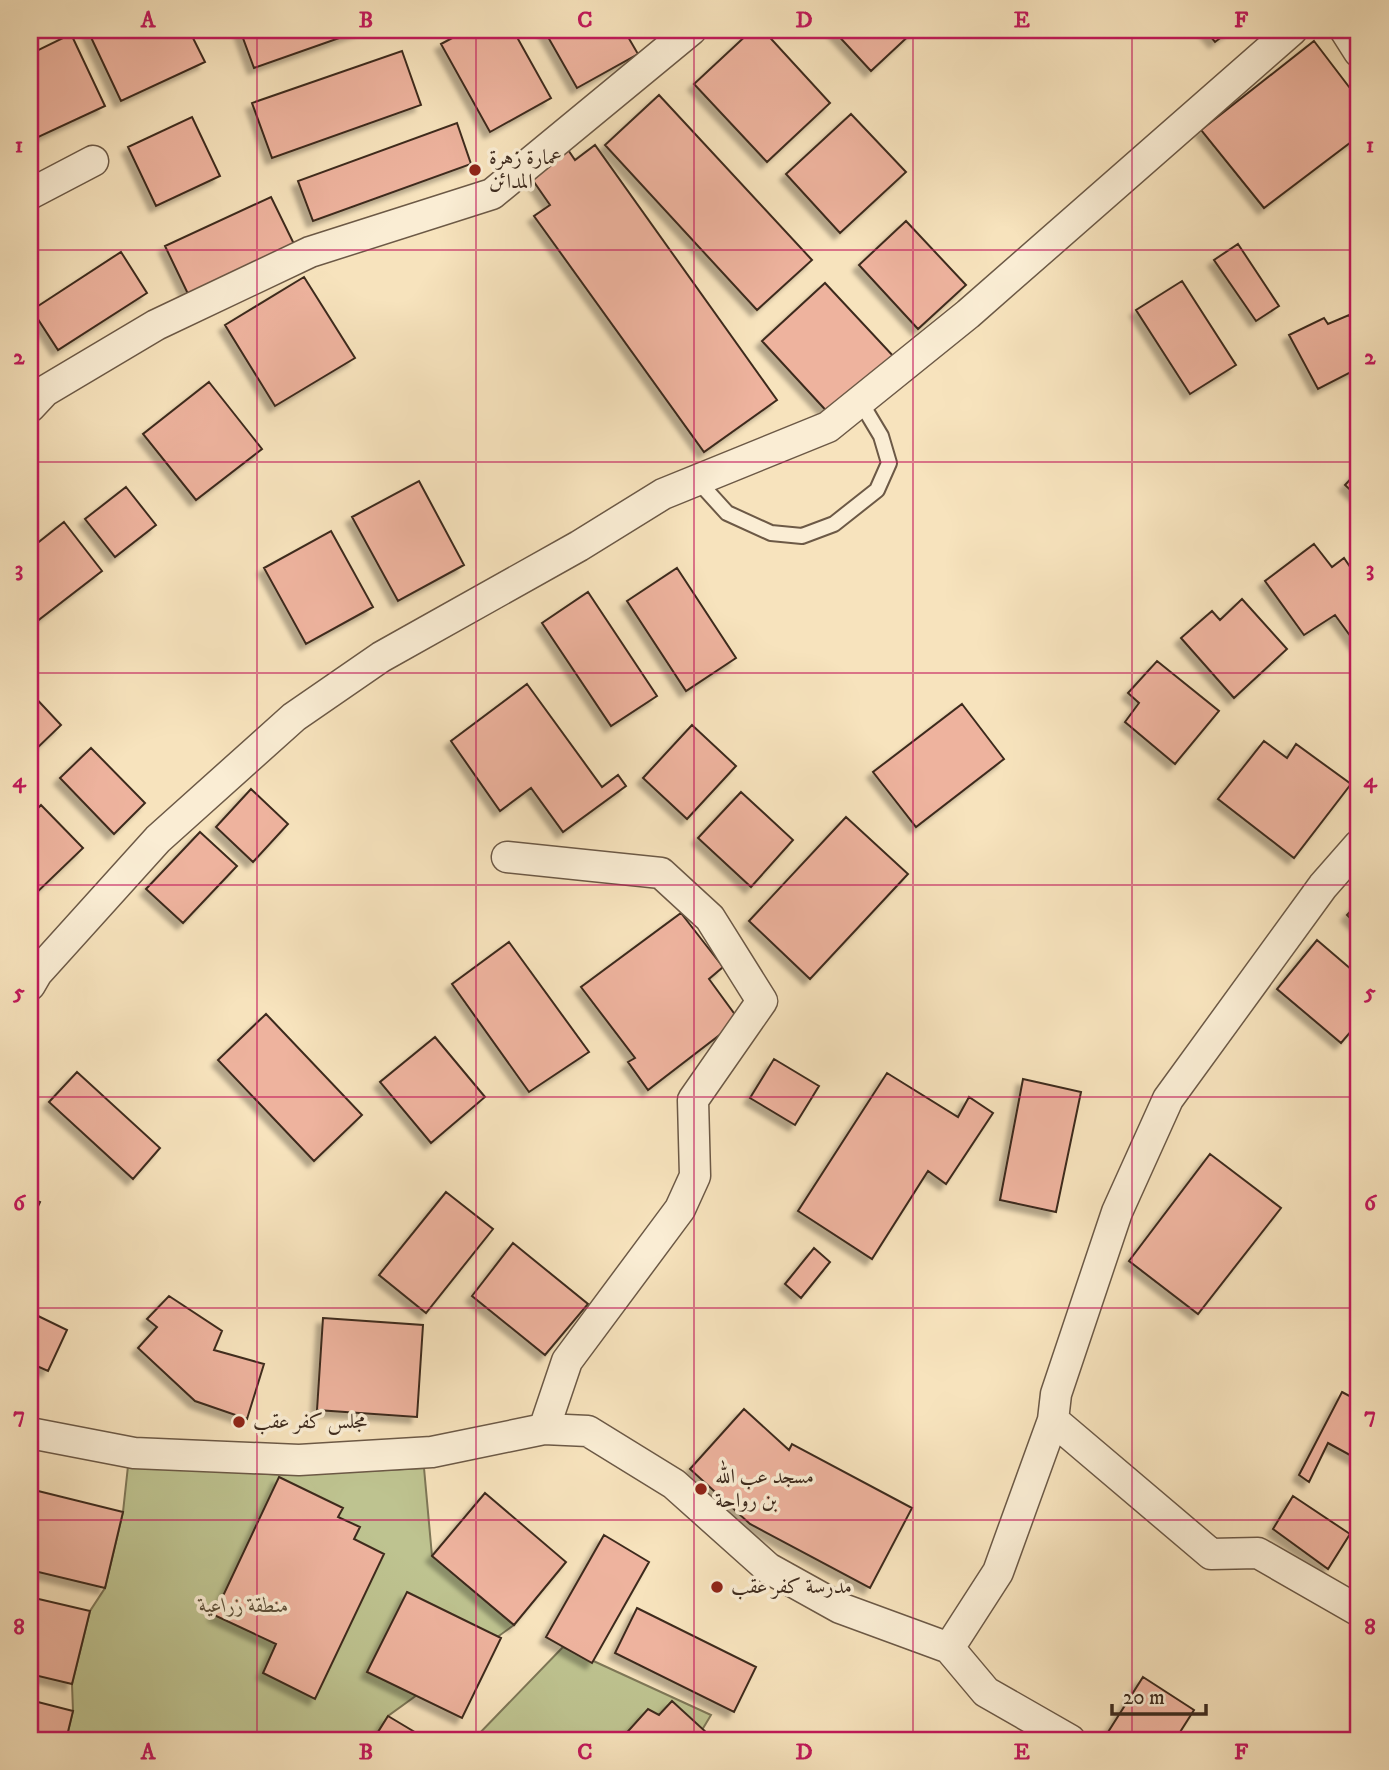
<svg xmlns="http://www.w3.org/2000/svg" width="1389" height="1770" font-family="'IM FELL DW Pica',Amiri,serif">
<style>
.green{fill:#bec390;stroke:#7e7757;stroke-width:2}
.building{fill:#eeb39e;stroke:#3e2b1e;stroke-width:2;filter:url(#shadow)}
.lines{fill:none;stroke-linecap:round;stroke-linejoin:round}
.service-casing{stroke:#6c5946;stroke-width:18}
.minor-casing{stroke:#6c5946;stroke-width:33}
.service{stroke:#faedd4;stroke-width:14}
.minor{stroke:#faedd4;stroke-width:30}
.grid{fill:none;stroke:#c2185b;stroke-width:2;stroke-opacity:0.55}
.poi-dot{fill:#8f2418;stroke:#faedd4;stroke-width:2.5}
.labels{text-anchor:middle;dominant-baseline:central;stroke-width:7;stroke-linejoin:round;paint-order:stroke}
.poi-label{font-size:21px;fill:#3e2b1e;stroke:#faedd4;text-anchor:start}
.park-label{font-size:21px;font-style:italic;fill:#5e513a;stroke:#faedd4}
.neatline{fill:none;stroke:#c2185b;stroke-width:2.5}
.grid-label{font-size:23px;text-anchor:middle;font-weight:bold;fill:#c2185b}
</style>
<defs>
<filter id="shadow"><feDropShadow dx="-6" dy="6" stdDeviation="2" flood-color="#0004"/></filter>
</defs>
<rect width="100%" height="100%" fill="#f7e3bd"/>
<filter id="stains"><feTurbulence type="fractalNoise" baseFrequency=".00286" numOctaves="4"/><feColorMatrix values="0 0 0 0 .2 0 0 0 0 .09 0 0 0 0 .02 0 0 0 .5 -.17"/></filter>
<radialGradient id="worn" r=".72"><stop offset=".6" stop-color="#630" stop-opacity="0"/><stop offset="1" stop-color="#630" stop-opacity=".3"/></radialGradient>
<!-- green -->
<path class="green" d="M128,1466L287,1475L424,1468L432,1556L514,1625L388,1716L373,1740H66L73,1711L72,1684L90,1611L105,1588L123,1512Z
M563,1647L711,1715L696,1740H473Z"/>
<!-- building -->
<path class="building" d="M91,30H189L205,62L121,101L88,31Z
M240,30H362L254,68Z
M467,30H513L551,98L490,132L441,44Z
M544,30H624L638,54L577,88Z
M752,30H763L830,103L767,162L694,84Z
M833,30H915L871,71Z
M1205,30H1231L1215,42Z
M71,34L105,106L34,139L30,130V54Z
M1314,41L1359,100V136L1264,208L1201,130Z
M402,51L421,105L272,158L252,103Z
M659,95L812,260L757,310L605,145Z
M851,114L906,172L840,233L786,174Z
M192,117L220,176L156,206L128,147Z
M457,123L471,164L313,221L298,181Z
M562,141L575,160L595,145L777,400L704,452L534,216L550,205L525,169Z
M271,197L295,246L189,296L165,246Z
M906,221L966,285L918,329L859,265Z
M1238,244L1279,306L1256,321L1214,260Z
M121,252L147,293L58,350L32,310Z
M304,277L355,358L275,406L225,325Z
M1182,281L1236,365L1190,394L1136,310Z
M825,283L895,358L832,417L762,341Z
M1349,315L1359,335V368L1318,389L1289,335L1324,318L1328,324Z
M209,382L262,449L196,500L143,434Z
M1359,470V498L1345,485Z
M419,481L464,565L398,601L352,517Z
M126,487L156,525L115,557L85,519Z
M64,522L102,571L36,622L30,614V549Z
M331,531L373,607L306,644L264,568Z
M1314,544L1332,567L1344,558L1359,580V648L1335,615L1304,635L1265,581Z
M677,568L736,658L686,691L627,601Z
M588,592L657,696L611,726L542,623Z
M1242,599L1287,649L1234,698L1181,638L1212,611L1220,620Z
M1157,661L1219,711L1175,764L1125,722L1139,703L1128,693Z
M527,684L602,787L618,775L626,786L563,832L531,788L500,811L451,741Z
M30,692L61,725L30,755Z
M962,704L1004,759L916,827L873,772Z
M692,725L736,766L687,819L643,778Z
M1264,741L1287,758L1296,744L1351,784L1294,858L1218,799Z
M91,748L145,803L114,834L60,778Z
M251,789L288,824L253,862L216,827Z
M741,792L793,840L751,887L698,838Z
M41,805L83,848L30,899V816Z
M846,817L908,874L810,979L749,921Z
M200,832L237,866L183,923L146,889Z
M1359,902V927L1347,915Z
M681,913L723,967L709,979L739,1020L648,1090L628,1062L635,1058L581,987Z
M1317,940L1359,976V1022L1341,1043L1277,989Z
M509,942L589,1052L529,1092L452,984Z
M266,1014L362,1115L314,1161L218,1060Z
M435,1037L485,1097L431,1143L380,1082Z
M774,1059L819,1086L795,1125L750,1098Z
M77,1072L160,1148L133,1179L49,1102Z
M887,1073L958,1117L969,1097L993,1113L946,1184L928,1171L872,1259L798,1211Z
M1023,1079L1081,1092L1056,1212L1000,1200Z
M1210,1154L1281,1208L1198,1314L1129,1261Z
M446,1192L493,1229L426,1313L379,1275Z
M30,1198L40,1202L30,1224Z
M513,1243L588,1304L545,1355L472,1296Z
M814,1248L830,1262L801,1298L785,1284Z
M169,1296L222,1331L214,1350L264,1364L247,1419L195,1401L138,1348L157,1327L147,1319Z
M34,1314L67,1330L48,1371L30,1363V1323Z
M323,1318L423,1325L417,1417L317,1410Z
M1342,1392L1359,1401V1460L1328,1443L1309,1482L1299,1475Z
M744,1409L789,1450L792,1444L912,1508L870,1588L750,1524L690,1469Z
M279,1477L343,1508L338,1517L360,1527L354,1539L384,1554L315,1699L263,1673L276,1644L214,1615Z
M30,1489L123,1512L105,1588L30,1570Z
M485,1493L566,1562L514,1625L432,1556Z
M1293,1496L1350,1534L1328,1569L1273,1529Z
M604,1535L649,1562L592,1663L546,1637Z
M407,1592L501,1638L462,1718L367,1672Z
M30,1597L90,1611L72,1684L30,1674Z
M637,1608L756,1667L734,1712L615,1653Z
M1143,1677L1194,1710L1175,1740H1103Z
M30,1700L73,1711L66,1740H30Z
M672,1701L707,1733L701,1740L621,1739L648,1709L659,1715Z
M388,1716L428,1740H373Z"/>
<g class="lines">
<defs>
<path id="service" d="M697,480L727,513L771,533L802,536L834,524L877,490L889,463L881,436L860,401"/>
<path id="minor" d="M1345,30L1359,52
M30,194L93,161
M30,407L45,391L156,325L310,252L492,194L691,30
M507,857L661,873L710,918L762,1001L693,1100L695,1176L680,1209L567,1361L544,1429
M30,985L37,973L158,839L294,717L381,657L579,546L663,494L828,427L968,314L1292,30
M1053,1420L1211,1554L1258,1553L1359,1611
M30,1433L134,1453L299,1460L432,1452L544,1429L588,1431L674,1484L768,1568L840,1608L949,1648L986,1692L1070,1740
M949,1648L998,1572L1053,1420L1056,1394L1117,1212L1168,1099L1323,886L1359,845"/>
</defs>
<!-- service casing -->
<use href="#service" class="service-casing"/>
<!-- minor casing -->
<use href="#minor" class="minor-casing"/>
<!-- service -->
<use href="#service" class="service"/>
<!-- minor -->
<use href="#minor" class="minor"/>
</g>
<!-- grid -->
<path class="grid" d="M257,30V1740M476,30V1740M694,30V1740M913,30V1740M1132,30V1740M30,250H1359M30,462H1359M30,673H1359M30,885H1359M30,1097H1359M30,1308H1359M30,1520H1359"/>
<!-- markers -->
<g class="poi-dot">
<circle cx="475" cy="170" r="7"/>
<circle cx="239" cy="1422" r="7"/>
<circle cx="701" cy="1489" r="7"/>
<circle cx="717" cy="1587" r="7"/>
</g>
<g class="labels">
<!-- poi labels -->
<g class="poi-label">
<text x="489" y="158">عمارة زهرة<tspan x="489" dy="24">المدائن</tspan></text>
<text x="253" y="1422">مجلس كفر عقب</text>
<text x="715" y="1477">مسجد عب الله<tspan x="715" dy="24">بن رواحة</tspan></text>
<text x="731" y="1587">مدرسة كفر عقب</text>
</g>
<!-- park labels -->
<g class="park-label">
<text x="244" y="1606">منطقة زراعية</text>
</g>
</g>
<!-- margin -->
<rect width="1389" height="1770" fill="none" stroke="#f7e3bd" stroke-width="77"/>
<!-- scale -->
<path d="M1112 1704v10h94v-10" fill="none" stroke="#3e2b1e" stroke-width="3.5"/>
<text x="1123" y="1704" font-size="21" fill="#3e2b1e" stroke="#faedd4" stroke-width="5" paint-order="stroke">20 m</text>
<rect x="38" y="38" width="1312" height="1694" class="neatline"/>
<g class="grid-label">
<text x="148" y="27">A</text>
<text x="366" y="27">B</text>
<text x="585" y="27">C</text>
<text x="804" y="27">D</text>
<text x="1022" y="27">E</text>
<text x="1241" y="27">F</text>
<text x="19" y="152">1</text>
<text x="1370" y="152">1</text>
<text x="19" y="364">2</text>
<text x="1370" y="364">2</text>
<text x="19" y="576">3</text>
<text x="1370" y="576">3</text>
<text x="19" y="787">4</text>
<text x="1370" y="787">4</text>
<text x="19" y="999">5</text>
<text x="1370" y="999">5</text>
<text x="19" y="1210">6</text>
<text x="1370" y="1210">6</text>
<text x="19" y="1422">7</text>
<text x="1370" y="1422">7</text>
<text x="19" y="1634">8</text>
<text x="1370" y="1634">8</text>
<text x="148" y="1759">A</text>
<text x="366" y="1759">B</text>
<text x="585" y="1759">C</text>
<text x="804" y="1759">D</text>
<text x="1022" y="1759">E</text>
<text x="1241" y="1759">F</text>
</g>
<rect width="100%" height="100%" filter="url(#stains)"/>
<rect width="100%" height="100%" fill="url(#worn)"/>
</svg>
